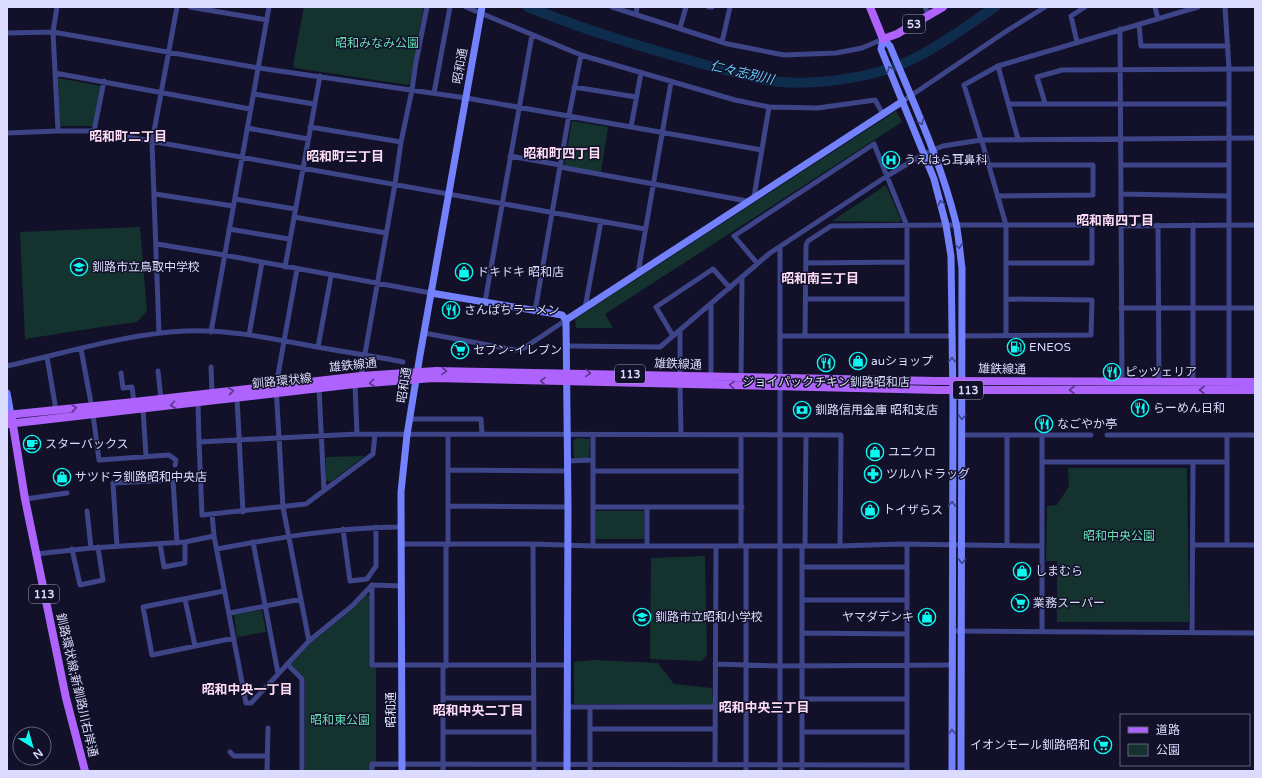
<svg xmlns="http://www.w3.org/2000/svg" width="1262" height="778" font-family="'Varela Round','Noto Sans JP',sans-serif">
<style>
.green{fill:#14332e}
.lines{fill:none;stroke-linecap:round;stroke-linejoin:round}
.river{stroke:#0e2c4b;stroke-width:10}
.street{stroke:#3d4487;stroke-width:5}
.secondary{stroke:#7382fc;stroke-width:7}
.primary{stroke:#ae63fc;stroke-width:8}
.oneway{stroke:#3e4488}
.oneway2{stroke:#583688}
.labels{text-anchor:middle;dominant-baseline:central;stroke-width:3;stroke-linejoin:round;paint-order:stroke}
.shield{fill:#121129;stroke:#9e9ebe;stroke-width:1}
.shield-label{font-size:11px;font-weight:bold;fill:#dadbfe}
.park-label{font-size:12px;fill:#66deb0;stroke:#121129}
.street-label{font-size:12px;fill:#dadbfe;stroke:#121129}
.poi-label{font-size:12px;fill:#dadbfe;stroke:#121129;text-anchor:start}
.water-label{font-size:13px;font-style:italic;fill:#6accfc;stroke:#121129}
.neighbourhood-label{font-size:13px;font-weight:bold;fill:#fedcf6;stroke:#121129}
</style>
<rect width="100%" height="100%" fill="#121129"/>
<!-- green -->
<path class="green" d="M304,7H424L410,83L408,85L295,68L293,65Z
M58,78L101,86L93,126H60Z
M896,111L902,122L605,314L613,328H576L575,319Z
M572,121L608,127L601,172L564,166Z
M886,185L901,220L899,222L832,221Z
M140,227L147,311L137,322L101,327L25,339L20,232Z
M577,438L590,439L589,458H574L573,441Z
M365,456L330,482L326,480V457Z
M1068,468H1187L1189,622H1057V561H1046L1047,506L1057,505L1069,486Z
M596,511H644V539H596Z
M705,556L707,655L701,661L650,659L651,558Z
M366,595L370,596V667H376V762L370,771H305V678L290,665L311,643L353,609Z
M262,610L266,632L237,637L234,615Z
M594,660L658,663L674,684L712,688L713,705L574,704V662Z"/>
<g class="lines">
<!-- river -->
<path class="river" d="M528,7C582,29 636,45 692,61C712,67 733,72 753,77C762,79 771,82 780,82C815,85 869,78 902,64C935,50 965,27 995,7"/>
<!-- street -->
<path class="street" d="M57,7L53,32L58,131
M190,7L267,20
M466,7L581,55L735,100L769,107L818,108L875,100L883,114
M612,7L728,44L784,55L836,53L862,48L883,39
M709,7H712
M925,7L929,16
M1155,7L1158,19
M1225,7L1229,69V383
M636,15L637,7
M1139,24L1141,46H1228
M680,28L686,7
M1120,29L1122,382
M7,33L53,32L259,68L466,98L762,150
M722,42L730,7
M1077,42L1071,16L1085,7
M998,66L1018,139
M55,73L250,109
M574,87L636,97
M434,93L450,7
M254,94L314,104
M903,101L1005,32L1045,7
M1045,103L1037,77L1062,70L1255,69
M1009,104H1228
M310,127L401,142
M631,127L641,73
M247,128L308,139
M94,131L104,81
M7,133L58,131H94L645,229
M510,156L560,165
M989,165H1093V195L997,196
M1121,165H1228
M560,167L747,201
M155,194L233,206
M1121,194L1228,196
M754,197L769,107
M235,199L295,209
M294,217L386,233
M1158,225L1159,382
M1193,225V382
M1121,226L1255,225
M229,229L289,239
M157,244L224,255L431,293
M757,263L734,236L874,144L907,226V335
M806,263L907,262
M285,267L320,76
M297,269L276,386L283,507L309,641
M638,273L671,82
M806,299H907
M485,302L532,35
M585,308L601,221
M1121,308H1255
M535,311L569,115L581,55
M680,330V376
M211,332L269,7
M159,333L152,142L177,7
M424,333L515,350L524,348L566,320
M249,335L262,262
M673,336L656,307L713,269L730,288
M780,336H952
M805,336L806,245L808,241L831,226L946,225H1092V263H1007
M962,336L1091,335L1092,300L1007,299
M1006,336V225L983,145L981,140L964,85L998,66L1198,7
M567,346L660,347L770,253L887,176L924,154L943,146L981,140L1255,138
M318,347L331,276
M81,349L93,414L99,460L169,455L176,460L175,465
M47,357L56,410
M7,366C66,353 124,334 185,331C229,329 274,339 317,347C345,352 374,356 403,362
M211,367L212,393
M158,371L161,399
M121,373L123,388L132,387L134,402
M361,376L395,184L401,142L412,90L416,62L427,7
M711,377V304
M741,378L742,278
M680,383L681,435
M355,384L357,434
M319,389L324,490
M237,398L243,512
M198,402L199,442
M143,409L146,456
M410,419H481L482,434
M375,434L373,454L306,504L202,515L199,442L357,434L841,435L840,546
M593,435V546
M961,435H1091
M1007,435V545
M1107,435H1255
M1227,435V545
M567,461L592,460
M1042,462H1227
M448,470L567,471
M593,471H741
M25,499L67,493
M448,506L568,507
M593,507H742
M647,507V546
M87,511L91,548
M212,514L214,536L246,703H251L309,641L352,606L372,585
M343,529L350,581L367,579L376,566V527
M253,542L278,673
M160,544L164,567L185,563V542
M401,544H533L593,546H840L901,544L1042,546
M533,544L534,771
M448,545V435
M1193,545H1255
M117,546L113,483L173,480L177,543
M741,546V435
M746,546V771
M802,546V771
M805,546L806,435
M72,549L80,585L103,580L98,547
M217,549C277,538 339,527 401,527
M36,554L91,548L185,542L214,536
M803,567H907
M401,586L372,585V665H568
M224,591L143,607L152,655L234,638
M185,599L195,646
M803,600H907
M230,613L301,599
M952,631L1255,633
M1042,631V435
M803,633L907,634
M1192,633L1193,462
M287,664L302,679V771
M715,664L780,666L952,665
M443,666V771
M446,666V545
M443,698H534
M803,699H907
M568,707H715
M590,729H715
M444,732H533
M803,732H907
M230,752L234,756H267
M715,764L716,546
M267,771L268,728
M372,771V764L907,765
M590,771V707
M780,771V247
M907,771V544"/>
<!-- secondary -->
<path class="secondary" d="M883,39L890,46C914,104 941,162 956,223C959,238 960,254 962,268L961,771
M883,39L881,49L934,179L946,225L951,256L953,404L952,771
M431,293L562,315L566,320L568,507L567,771
M566,320L903,101
M7,393L11,415
M402,771L401,492L407,435L420,355L482,7"/>
<!-- primary -->
<path class="primary" d="M870,7L883,39L897,34L943,7
M7,415L134,402L361,376L436,371L935,381L1255,382
M12,419L25,499L66,698L85,771
M7,424L355,384L434,378L939,390H1255"/>
</g>
<!-- one-way arrows -->
<defs><path id="oneway-chevron" d="M-2-3.5L2.5 0L-2 3.5" fill="none" stroke-width="1.6" stroke-linecap="round" stroke-linejoin="round"/></defs>
<g class="oneway">
<use href="#oneway-chevron" transform="translate(890 69) rotate(-112)"/>
<use href="#oneway-chevron" transform="translate(921 122) rotate(69)"/>
<use href="#oneway-chevron" transform="translate(941 203) rotate(-104)"/>
<use href="#oneway-chevron" transform="translate(959 246) rotate(82)"/>
<use href="#oneway-chevron" transform="translate(952 360) rotate(-91)"/>
<use href="#oneway-chevron" transform="translate(962 417) rotate(91)"/>
<use href="#oneway-chevron" transform="translate(952 504) rotate(-89)"/>
<use href="#oneway-chevron" transform="translate(962 561) rotate(90)"/>
<use href="#oneway-chevron" transform="translate(952 732) rotate(-90)"/>
</g>
<g class="oneway2">
<use href="#oneway-chevron" transform="translate(444 371) rotate(1)"/>
<use href="#oneway-chevron" transform="translate(588 373) rotate(1)"/>
<use href="#oneway-chevron" transform="translate(543 381) rotate(-178)"/>
<use href="#oneway-chevron" transform="translate(372 383) rotate(174)"/>
<use href="#oneway-chevron" transform="translate(732 385) rotate(-179)"/>
<use href="#oneway-chevron" transform="translate(1072 390) rotate(-180)"/>
<use href="#oneway-chevron" transform="translate(1202 390) rotate(-180)"/>
<use href="#oneway-chevron" transform="translate(231 391) rotate(-6)"/>
<use href="#oneway-chevron" transform="translate(173 405) rotate(173)"/>
<use href="#oneway-chevron" transform="translate(74 408) rotate(-5)"/>
</g>
<!-- icons -->
<defs>
<symbol id="hospital-ring" viewBox="-11 -11 22 22"><circle r="9.5" fill="#121129" stroke="#0afaf2" stroke-width="1.5"/><path d="M-5-5h3v3.5h4V-5h3V5h-3V1.5h-4V5h-3Z" fill="#0afaf2"/></symbol>
<symbol id="school-ring" viewBox="-11 -11 22 22"><circle r="9.5" fill="#121129" stroke="#0afaf2" stroke-width="1.5"/><path d="M0-5L7-2L0 1L-7-2ZM-4 1L0 2.5L4 1V4Q0 6-4 4Z" fill="#0afaf2"/></symbol>
<symbol id="shop-ring" viewBox="-11 -11 22 22"><circle r="9.5" fill="#121129" stroke="#0afaf2" stroke-width="1.5"/><path d="M-5-2.5h2.3a2.7 3.5 0 0 1 5.4 0H5L5.5 6h-11ZM-1.5-2.5h3a1.5 2.3 0 0 0-3 0Z" fill="#0afaf2"/></symbol>
<symbol id="restaurant-ring" viewBox="-11 -11 22 22"><circle r="9.5" fill="#121129" stroke="#0afaf2" stroke-width="1.5"/><path d="M-5-6h1v4h1v-4h1v4h1v-4h1v5L-1.5 .5V6h-2V.5L-5-1ZM5-6V6H3V1.5H1.5Q1.5-4 5-6Z" fill="#0afaf2"/></symbol>
<symbol id="fuel-ring" viewBox="-11 -11 22 22"><circle r="9.5" fill="#121129" stroke="#0afaf2" stroke-width="1.5"/><path d="M-5.5-6h7V0h2V4h1.3V-2.5L3-4.5l.8-.8L6-3V5H2.5V1h-1V6h-7ZM-4.2-4.7v3.2H.2V-4.7Z" fill="#0afaf2"/></symbol>
<symbol id="supermarket-ring" viewBox="-11 -11 22 22"><circle r="9.5" fill="#121129" stroke="#0afaf2" stroke-width="1.5"/><path d="M-6-5.5h2.5l.6 2H6L4.5 2H-2.5L-4.4-4H-6ZM-1.5 3.2a1.3 1.3 0 1 0 .1 0ZM3 3.2a1.3 1.3 0 1 0 .1 0Z" fill="#0afaf2"/></symbol>
<symbol id="bank-ring" viewBox="-11 -11 22 22"><circle r="9.5" fill="#121129" stroke="#0afaf2" stroke-width="1.5"/><path d="M-6-4H6V4H-6ZM0-2.3a2.3 2.3 0 1 0 0 4.6a2.3 2.3 0 1 0 0-4.6Z" fill="#0afaf2"/></symbol>
<symbol id="cafe-ring" viewBox="-11 -11 22 22"><circle r="9.5" fill="#121129" stroke="#0afaf2" stroke-width="1.5"/><path d="M-5.5-4.5H6V0H3Q3 3.5 0 3.5H-2.5Q-5.5 3.5-5.5 0ZM3-3.2v2h1.7v-2ZM-6 4.5H4V6H-6Z" fill="#0afaf2"/></symbol>
<symbol id="pharmacy-ring" viewBox="-11 -11 22 22"><circle r="9.5" fill="#121129" stroke="#0afaf2" stroke-width="1.5"/><path d="M-2-6h4v4h4v4h-4v4h-4v-4h-4v-4h4Z" fill="#0afaf2"/></symbol>
</defs>
<g fill-rule="evenodd">
<use href="#hospital-ring" x="881" y="150" width="20" height="20"/>
<use href="#school-ring" x="69" y="257" width="20" height="20"/>
<use href="#shop-ring" x="454" y="262" width="20" height="20"/>
<use href="#restaurant-ring" x="441" y="300" width="20" height="20"/>
<use href="#fuel-ring" x="1006" y="337" width="20" height="20"/>
<use href="#supermarket-ring" x="450" y="340" width="20" height="20"/>
<use href="#shop-ring" x="848" y="351" width="20" height="20"/>
<use href="#restaurant-ring" x="816" y="353" width="20" height="20"/>
<use href="#restaurant-ring" x="1102" y="362" width="20" height="20"/>
<use href="#restaurant-ring" x="1130" y="398" width="20" height="20"/>
<use href="#bank-ring" x="792" y="400" width="20" height="20"/>
<use href="#restaurant-ring" x="1034" y="414" width="20" height="20"/>
<use href="#cafe-ring" x="22" y="434" width="20" height="20"/>
<use href="#shop-ring" x="865" y="442" width="20" height="20"/>
<use href="#pharmacy-ring" x="863" y="464" width="20" height="20"/>
<use href="#shop-ring" x="52" y="467" width="20" height="20"/>
<use href="#shop-ring" x="860" y="500" width="20" height="20"/>
<use href="#shop-ring" x="1012" y="561" width="20" height="20"/>
<use href="#supermarket-ring" x="1010" y="593" width="20" height="20"/>
<use href="#school-ring" x="632" y="607" width="20" height="20"/>
<use href="#shop-ring" x="917" y="607" width="20" height="20"/>
<use href="#supermarket-ring" x="1093" y="735" width="20" height="20"/>
</g>
<g class="labels">
<!-- shield labels -->
<g class="shield">
<rect x="903" y="15" width="22" height="18" rx="3"/>
<rect x="615" y="365" width="30" height="18" rx="3"/>
<rect x="953" y="381" width="30" height="18" rx="3"/>
<rect x="29" y="585" width="30" height="18" rx="3"/>
</g>
<g class="shield-label">
<text x="914" y="24">53</text>
<text x="630" y="374">113</text>
<text x="968" y="390">113</text>
<text x="44" y="594">113</text>
</g>
<!-- park labels -->
<g class="park-label">
<text x="377" y="43">昭和みなみ公園</text>
<text x="1119" y="536">昭和中央公園</text>
<text x="340" y="720">昭和東公園</text>
</g>
<!-- street labels -->
<g class="street-label">
<text transform="translate(460 66) rotate(-80)">昭和通</text>
<text transform="translate(678 364) rotate(2)">雄鉄線通</text>
<text transform="translate(353 365) rotate(-6)">雄鉄線通</text>
<text transform="translate(1002 369) rotate(1)">雄鉄線通</text>
<text transform="translate(282 381) rotate(-6)">釧路環状線</text>
<text transform="translate(404 385) rotate(-81)">昭和通</text>
<text transform="translate(77 685) rotate(77)">釧路環状線;新釧路川右岸通</text>
<text transform="translate(391 710) rotate(-90)">昭和通</text>
</g>
<!-- poi labels -->
<g class="poi-label">
<text x="904" y="160">うえはら耳鼻科</text>
<text x="92" y="267">釧路市立鳥取中学校</text>
<text x="477" y="272">ドキドキ 昭和店</text>
<text x="464" y="310">さんぱちラーメン</text>
<text x="1029" y="347">ENEOS</text>
<text x="473" y="350">セブン-イレブン</text>
<text x="871" y="361">auショップ</text>
<text x="1125" y="372">ピッツェリア</text>
<text x="826" y="382" text-anchor="middle">ジョイパックチキン釧路昭和店</text>
<text x="1153" y="408">らーめん日和</text>
<text x="815" y="410">釧路信用金庫 昭和支店</text>
<text x="1057" y="424">なごやか亭</text>
<text x="45" y="444">スターバックス</text>
<text x="888" y="452">ユニクロ</text>
<text x="886" y="474">ツルハドラッグ</text>
<text x="75" y="477">サツドラ釧路昭和中央店</text>
<text x="883" y="510">トイザらス</text>
<text x="1035" y="571">しまむら</text>
<text x="1033" y="603">業務スーパー</text>
<text x="655" y="617">釧路市立昭和小学校</text>
<text x="914" y="617" text-anchor="end">ヤマダデンキ</text>
<text x="1090" y="745" text-anchor="end">イオンモール釧路昭和</text>
</g>
<!-- water labels -->
<g class="water-label">
<text transform="translate(742 73) rotate(13)">仁々志別川</text>
</g>
<!-- neighbourhood labels -->
<g class="neighbourhood-label">
<text x="128" y="137">昭和町二丁目</text>
<text x="562" y="154">昭和町四丁目</text>
<text x="345" y="157">昭和町三丁目</text>
<text x="1115" y="221">昭和南四丁目</text>
<text x="820" y="279">昭和南三丁目</text>
<text x="247" y="690">昭和中央一丁目</text>
<text x="764" y="708">昭和中央三丁目</text>
<text x="478" y="711">昭和中央二丁目</text>
</g>
</g>
<!-- border -->
<rect width="1262" height="778" fill="none" stroke="#dadbfe" stroke-width="16"/>
<!-- legend -->
<rect x="1120" y="714" width="130" height="52" fill="#121129" stroke="#62627e"/>
<rect x="1128" y="727" width="20" height="6" fill="#ae63fc" stroke="#62627e"/>
<text x="1156" y="734" font-size="12" fill="#dadbfe">道路</text>
<rect x="1128" y="744" width="20" height="12" fill="#14332e" stroke="#62627e"/>
<text x="1156" y="754" font-size="12" fill="#dadbfe">公園</text>
<!-- north arrow -->
<g transform="translate(32 746) rotate(143)"><circle r="19" fill="#121129" stroke="#62627e"/>
<path d="M0-3L7 15L0 10L-7 15Z" fill="#0afaf2"/>
<text y="-6" font-size="11" font-weight="bold" text-anchor="middle" fill="#dadbfe">N</text>
</g>
</svg>
